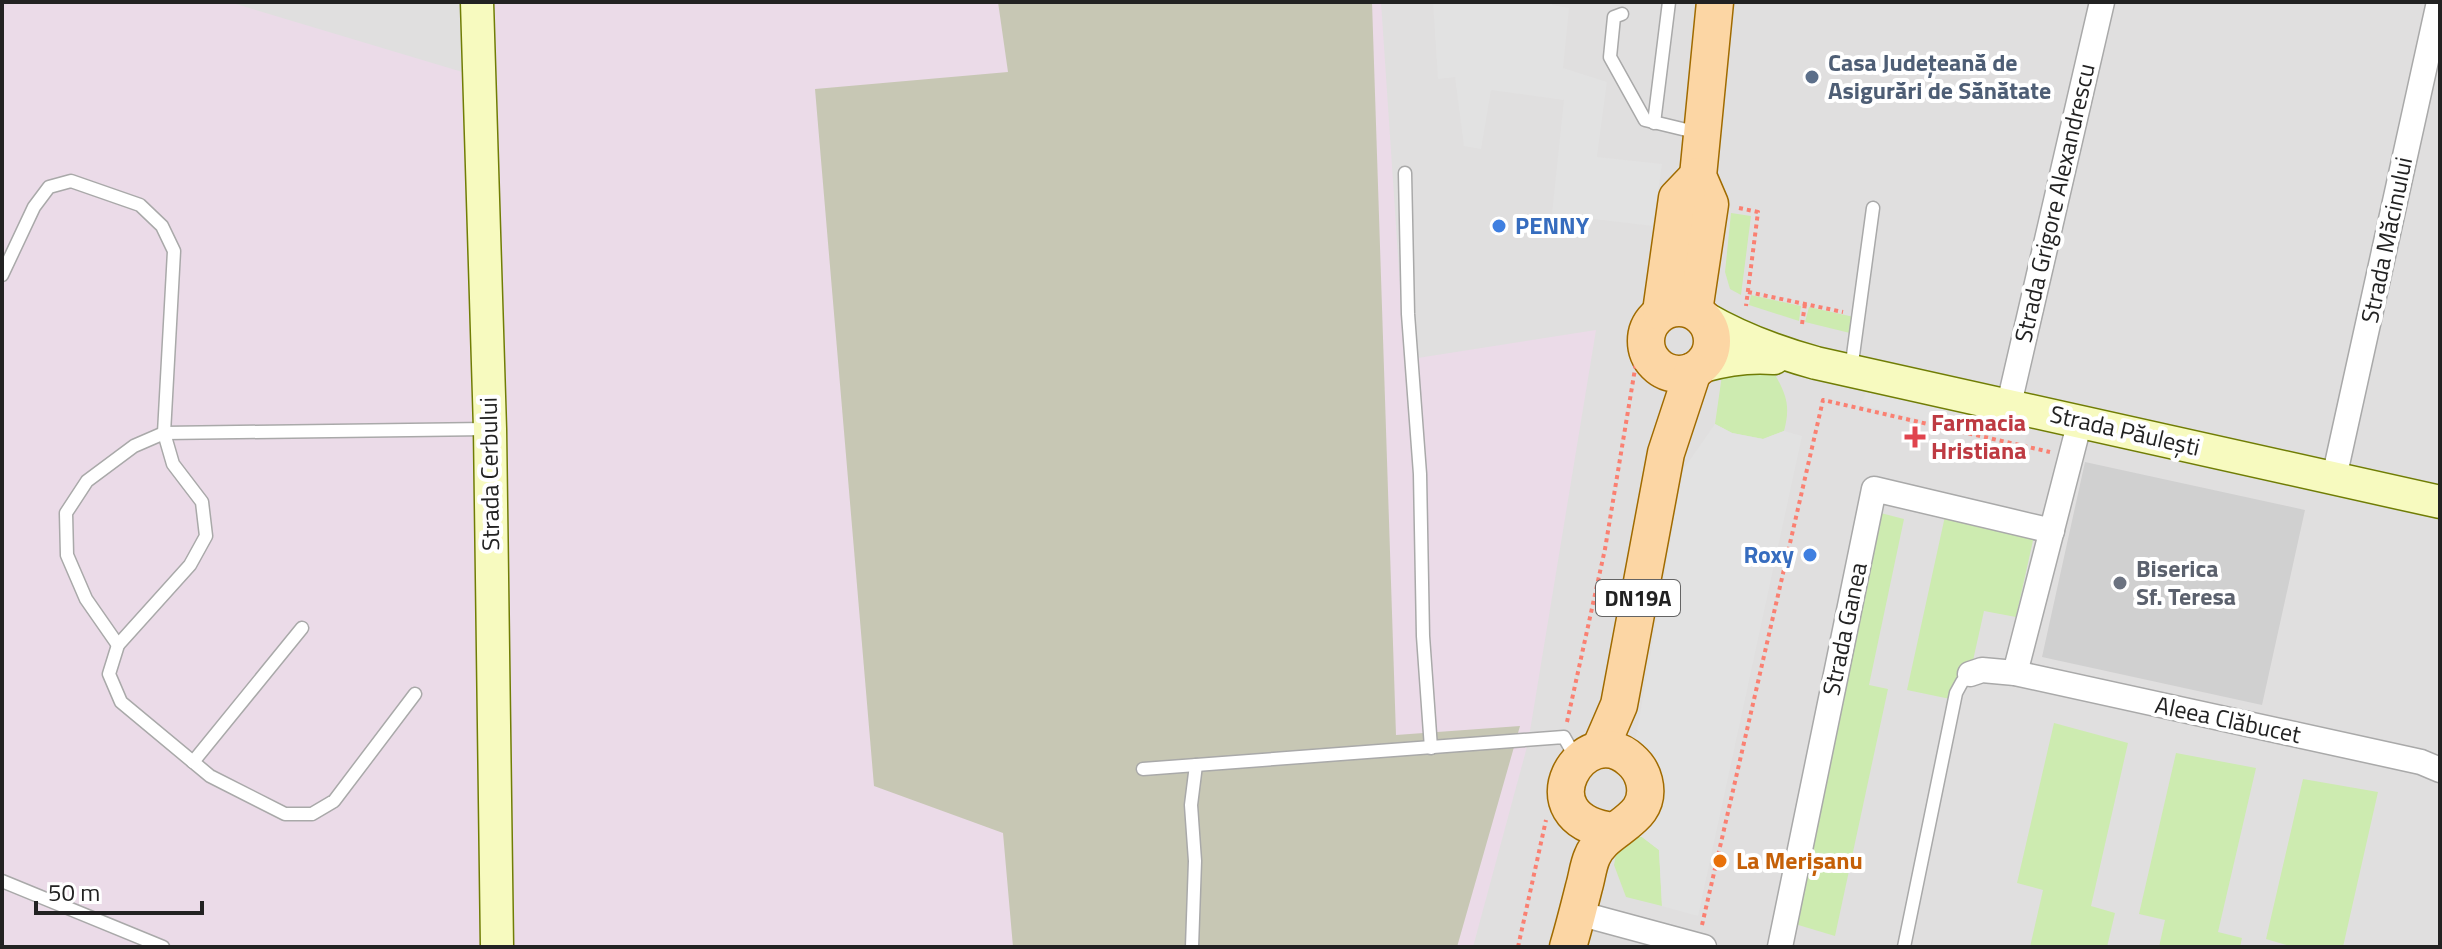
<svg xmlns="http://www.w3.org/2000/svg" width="2442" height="949" font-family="'Titillium Web',sans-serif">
	<rect width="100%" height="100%" fill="#f2efe9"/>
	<rect fill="#e0dfdf" x="2" y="2" width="2438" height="945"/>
	<path fill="#ebdbe8" d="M 2,2 L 229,2 L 489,80 L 492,2 L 1381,2 L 1405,360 L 1596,330 L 1528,743 L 1473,947 L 2,947 Z"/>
	<path fill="#d0d0d0" d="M 2085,462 L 2305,510 L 2262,705 L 2042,657 Z"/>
	<path fill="#c7c7b4" d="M 998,2 L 1372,2 L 1396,735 L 1520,726 L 1457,947 L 1013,947 L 1003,833 L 874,786 L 815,89 L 1008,72 Z"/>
	<g fill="#cdebb0">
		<path d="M 1731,213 L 1751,216 L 1741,295 L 1730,289 L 1725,272 Z"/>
		<path d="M 1751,295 L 1801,306 L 1799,321 L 1749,305 Z"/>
		<path d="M 1809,307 L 1854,317 L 1850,333 L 1805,322 Z"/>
		<path d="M 1773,371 C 1786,394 1791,405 1784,431 L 1763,439 L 1732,433 L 1715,424 L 1722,375 Z"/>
		<path d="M 1947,507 L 2036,527 L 2016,617 L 1984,611 L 1970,674 L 1955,700 L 1907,690 Z"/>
		<path d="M 1869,510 L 1904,519 L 1869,685 L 1888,689 L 1835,936 L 1785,921 Z"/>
		<path d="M 2054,723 L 2128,743 L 2091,906 L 2115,913 L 2107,947 L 2030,947 L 2043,890 L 2017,883 Z"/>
		<path d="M 2176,753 L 2256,768 L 2218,932 L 2242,938 L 2240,947 L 2159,947 L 2165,920 L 2139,914 Z"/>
		<path d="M 2303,779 L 2378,792 L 2343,947 L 2293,947 L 2266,939 Z"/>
		<path d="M 1619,837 L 1642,837 L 1659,850 L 1662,906 L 1626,897 L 1614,865 Z"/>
	</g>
	<g fill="#e2e2e2">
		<path d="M 1433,2 L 1552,2 L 1552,5 L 1569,8 L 1563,68 L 1607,82 L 1597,157 L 1662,164 L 1653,226 L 1552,214 L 1564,100 L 1491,90 L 1481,149 L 1464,146 L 1455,77 L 1438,79 Z"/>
		<path d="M 1869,387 L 2031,420 L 2024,444 L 1860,405 Z"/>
		<path d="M 1715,424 L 1732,433 L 1763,439 L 1784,431 L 1802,436 L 1698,916 L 1662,906 L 1659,850 L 1642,837 L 1619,837 L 1644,828 L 1634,748 L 1683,470 Z"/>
	</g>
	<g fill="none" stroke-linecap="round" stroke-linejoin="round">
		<defs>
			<g id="lane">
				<path d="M 1622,14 L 1614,17 L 1610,57 L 1645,120 L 1699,133"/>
				<path d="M 1654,123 L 1669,2"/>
				<path d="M 1405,173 L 1408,314 L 1420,474 L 1423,636 L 1431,748"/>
				<path d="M 2,275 L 34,207 L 49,187 L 71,181 L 140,205 L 162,226 L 174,251 L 164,433 L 173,464 L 202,502 L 206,536 L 190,565 L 118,645 L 109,674 L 121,702 L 210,776 L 285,814 L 312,814 L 334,801 L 415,694"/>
				<path d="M 1851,370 L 1873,208"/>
				<path d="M 118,645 L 86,599 L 67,555 L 66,513 L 87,481 L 134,446 L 164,433 L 487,429"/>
				<path d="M 193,762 L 302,628"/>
				<path d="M 1143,769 L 1564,737 L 1577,760"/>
				<path d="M 2,881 L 163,947"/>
				<path d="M 1192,947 L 1195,861 L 1191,805 L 1196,765"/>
				<path d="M 1904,947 L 1956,693 L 1962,682 L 1970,674"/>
			</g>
			<g id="street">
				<path d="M 2009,404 L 2102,2"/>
				<path d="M 2334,478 L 2439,2"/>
				<path d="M 2015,673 L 2080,421"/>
				<path d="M 1970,674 L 1982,670 L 2015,673 L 2421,762 L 2440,770"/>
				<path d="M 1578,913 L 1704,947"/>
				<path d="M 1780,947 L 1874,489 L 2052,531"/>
			</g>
			<g id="secondary">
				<path d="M 477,2 L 490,429 L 497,947"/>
				<path d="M 1703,317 C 1739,338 1776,352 1816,363 L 2440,502"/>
				<path d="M 1703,366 C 1727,359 1749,356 1774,358"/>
			</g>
			<g id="primary">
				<circle cx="1679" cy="341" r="33"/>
				<path d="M 1694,311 L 1710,204 L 1698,176 L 1715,2"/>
				<path d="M 1661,312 L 1677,198 L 1698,176"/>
				<path d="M 1600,749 L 1619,705 L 1666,453 L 1693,371"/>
				<path d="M 1568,947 C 1574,927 1579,907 1584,887 C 1587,877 1588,866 1592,857 C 1604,826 1654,822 1644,781 C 1642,773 1638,766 1631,760 C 1584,716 1521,819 1613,831"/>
			</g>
		</defs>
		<use href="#lane" stroke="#a9a9a9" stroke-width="15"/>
		<use href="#street" stroke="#a9a9a9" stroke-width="27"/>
		<use href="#secondary" stroke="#707d05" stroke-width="35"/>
		<use href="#primary" stroke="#a06b00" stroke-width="39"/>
		<g stroke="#fa8072" stroke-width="4" stroke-dasharray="4 4" stroke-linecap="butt">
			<path d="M 1739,208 L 1758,212 L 1746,306"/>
			<path d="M 1748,292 L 1843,312"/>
			<path d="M 1802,324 L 1805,304"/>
			<path d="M 1567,722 L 1605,549 L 1641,333"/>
			<path d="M 1702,925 L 1823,400 L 2050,452"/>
			<path d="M 1518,947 L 1546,820"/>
		</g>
		<use href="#lane" stroke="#fff" stroke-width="12"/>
		<use href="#street" stroke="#fff" stroke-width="24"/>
		<use href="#secondary" stroke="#f7fabf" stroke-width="32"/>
		<use href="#primary" stroke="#fcd6a4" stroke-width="36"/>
	</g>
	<circle fill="#5c6f8a" stroke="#fff" stroke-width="3" cx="1812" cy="77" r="8"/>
	<g fill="#3f7fe0" stroke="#fff" stroke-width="3">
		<circle cx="1499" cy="226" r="8"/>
		<circle cx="1810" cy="555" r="8"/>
	</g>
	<path fill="#e0444e" stroke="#fff" stroke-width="3" d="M1911 425h8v8h8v8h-8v8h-8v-8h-8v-8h8z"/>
	<circle fill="#6b7280" stroke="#fff" stroke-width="3" cx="2120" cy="583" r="8"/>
	<circle fill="#e8710a" stroke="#fff" stroke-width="3" cx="1720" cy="861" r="8"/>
	<g text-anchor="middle" stroke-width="8" stroke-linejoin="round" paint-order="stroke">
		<rect fill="#fff" stroke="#646464" stroke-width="2" x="1596" y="580" width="84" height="36" rx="6"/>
		<g font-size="22" font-weight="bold" fill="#222">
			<text x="1638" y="606">DN19A</text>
		</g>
		<g font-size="24" font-weight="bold" fill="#4e5e75" stroke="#fff" text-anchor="start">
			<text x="1828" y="71">Casa Județeană de<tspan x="1828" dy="28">Asigurări de Sănătate</tspan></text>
		</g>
		<g font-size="24" fill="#222" stroke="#fff">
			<text transform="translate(2055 203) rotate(-77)" y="8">Strada Grigore Alexandrescu</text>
			<text transform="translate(2387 240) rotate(-78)" y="8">Strada Măcinului</text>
			<text transform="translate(2125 431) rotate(13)" y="8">Strada Păulești</text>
			<text transform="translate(490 474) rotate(-91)" y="8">Strada Cerbului</text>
			<text transform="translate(1845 629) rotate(-78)" y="8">Strada Ganea</text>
			<text transform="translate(2228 720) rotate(12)" y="8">Aleea Clăbucet</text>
		</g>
		<g font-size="24" font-weight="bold" fill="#366cbe" stroke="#fff" text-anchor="start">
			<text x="1515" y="234">PENNY</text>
			<text x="1794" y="563" text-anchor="end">Roxy</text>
		</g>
		<g font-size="24" font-weight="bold" fill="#be3a42" stroke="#fff" text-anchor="start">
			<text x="1931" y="431">Farmacia<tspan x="1931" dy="28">Hristiana</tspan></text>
		</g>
		<g font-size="24" font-weight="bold" fill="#5b616d" stroke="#fff" text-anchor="start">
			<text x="2136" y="577">Biserica<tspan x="2136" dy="28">Sf. Teresa</tspan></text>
		</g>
		<g font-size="24" font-weight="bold" fill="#c56008" stroke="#fff" text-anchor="start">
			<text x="1736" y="869">La Merișanu</text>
		</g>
	</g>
	<rect width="2442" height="949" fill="none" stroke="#222222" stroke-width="8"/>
	<path d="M36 901v12h166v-12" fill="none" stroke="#222222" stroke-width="4"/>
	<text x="48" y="901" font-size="24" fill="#222222" stroke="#ffffff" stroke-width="6" paint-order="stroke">50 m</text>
</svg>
